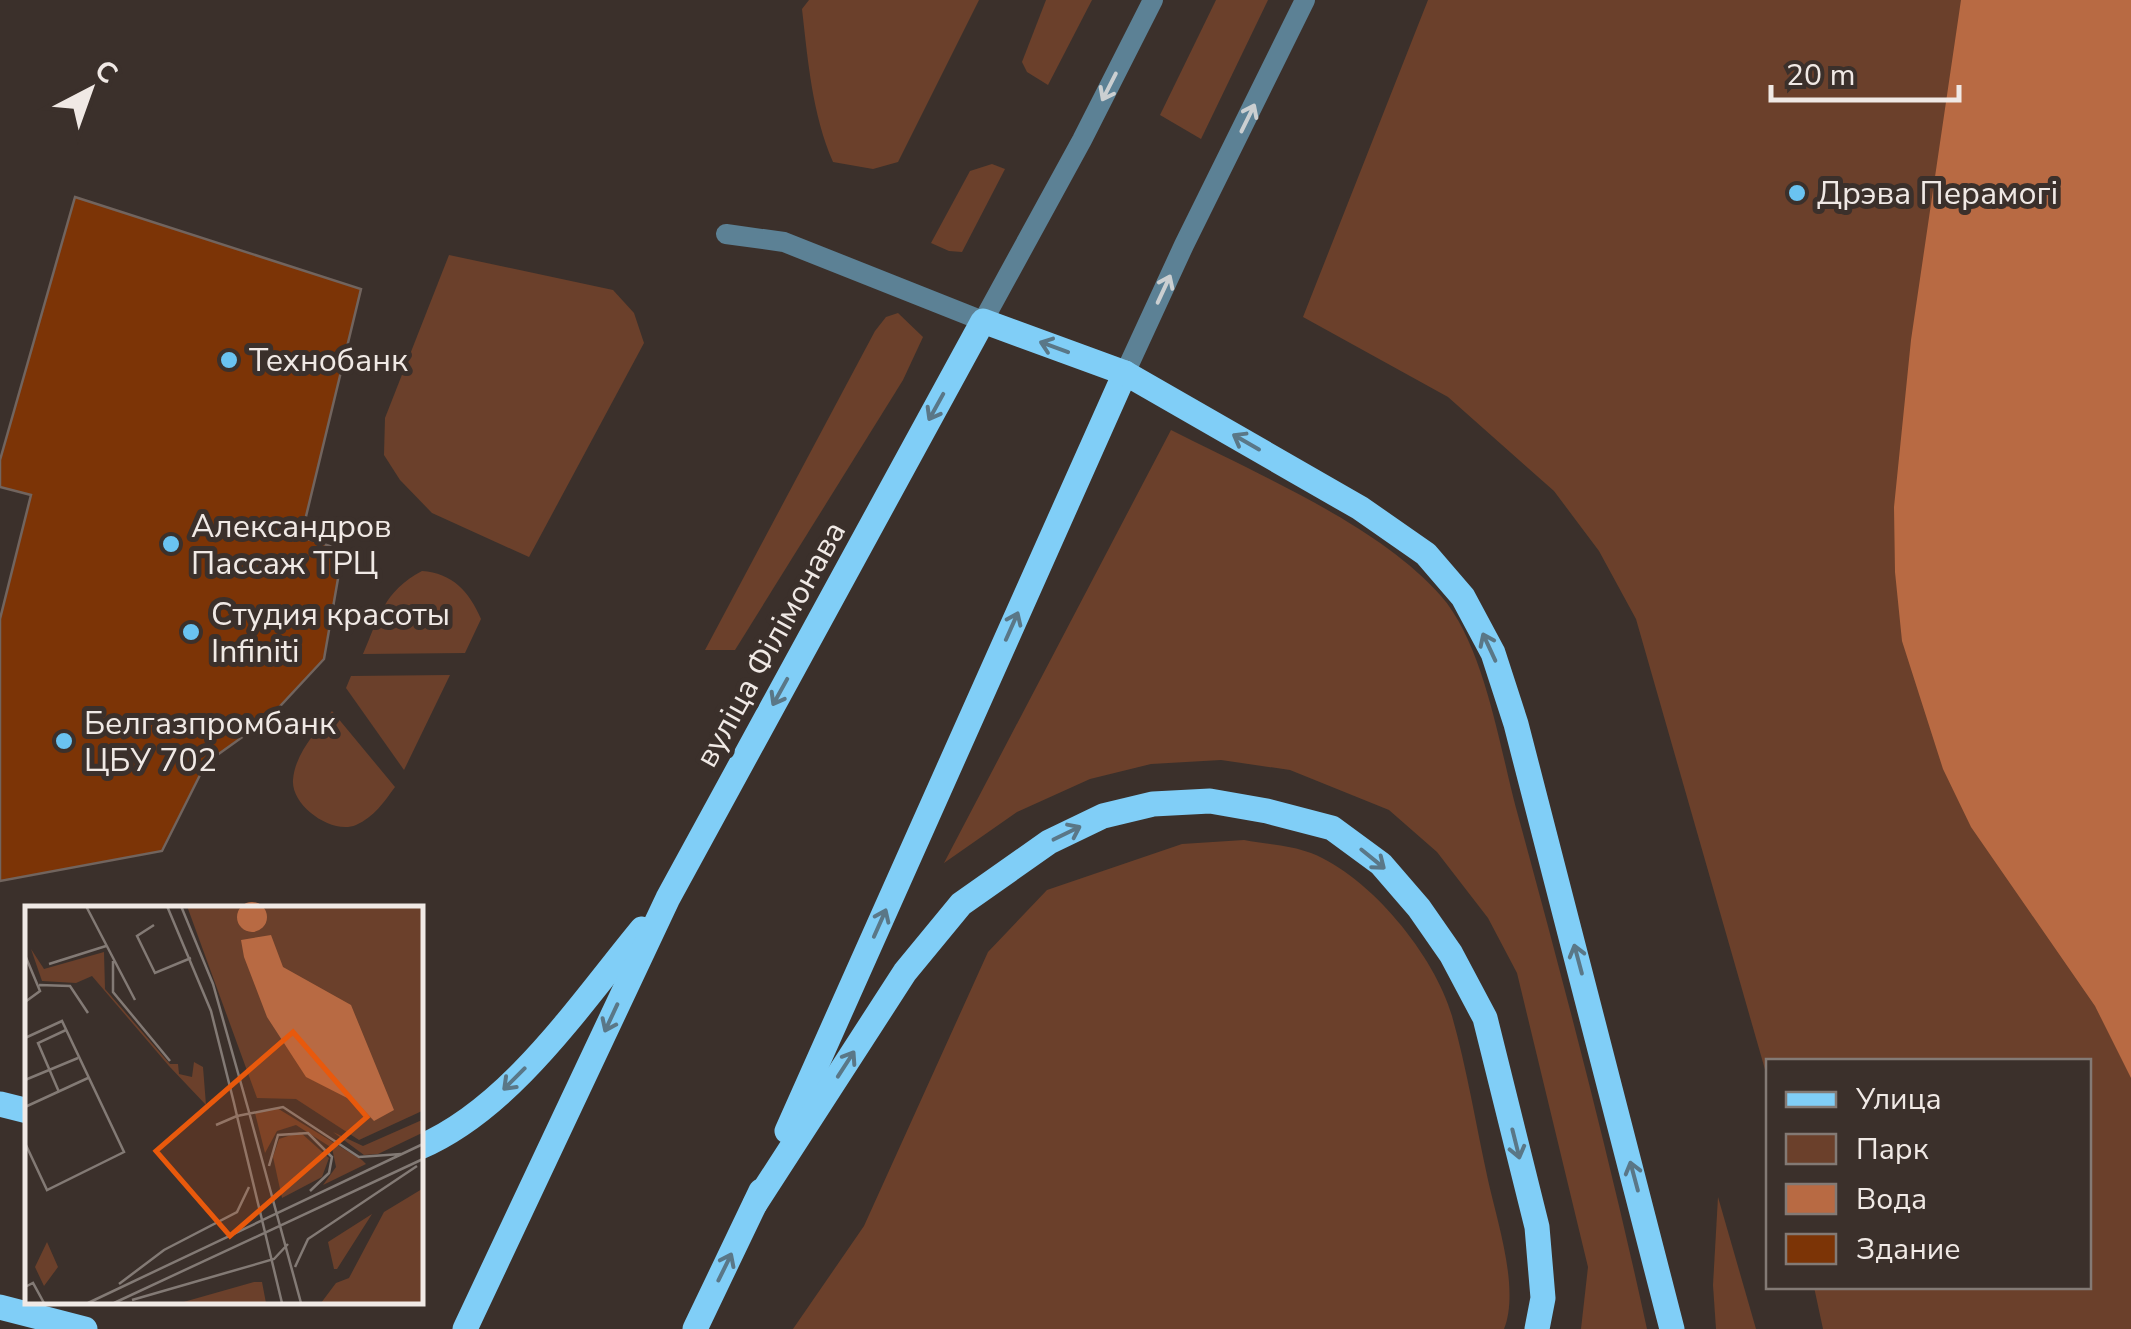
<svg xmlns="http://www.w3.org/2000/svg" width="2131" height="1329" font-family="'Nunito Sans',sans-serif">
	<rect width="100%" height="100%" fill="#3b302b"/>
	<g fill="#6b402b">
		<path d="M 809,0 L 979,0 L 898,162 L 873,169 L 833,162 C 812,113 808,61 802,9 Z"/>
		<path d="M 1046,0 L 1092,0 L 1048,85 L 1027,72 L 1022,62 Z"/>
		<path d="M 1216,0 L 1268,0 L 1201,139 L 1160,115 Z"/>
		<path d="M 1428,0 L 2131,0 L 2131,1329 L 1823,1329 L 1814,1287 L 2088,1286 L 2088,1062 L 1768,1062 L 1768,1080 L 1636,619 L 1599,551 L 1554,491 L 1448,397 L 1303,317 Z"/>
		<path d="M 992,164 L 1005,169 L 962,252 L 949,251 L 931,243 L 970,171 Z"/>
		<path d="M 449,255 L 613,290 L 634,313 L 644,343 L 529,557 L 432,513 L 400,480 L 384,455 L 385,418 Z"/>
		<path d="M 898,313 L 923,337 L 903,380 L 735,650 L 705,650 L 875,331 L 886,317 Z"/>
		<path d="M 1171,430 C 1255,473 1379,525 1441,596 C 1484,645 1499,744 1516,808 C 1563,980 1609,1154 1647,1329 L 1581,1329 L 1588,1267 L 1517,973 L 1488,918 L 1437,852 L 1389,810 L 1290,770 L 1221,760 L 1151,764 L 1090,779 L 1017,812 L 944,863 Z"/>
		<path d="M 422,571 C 452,573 469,591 481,619 L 465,653 L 363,654 C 379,617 384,591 422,571 Z"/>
		<path d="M 450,675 L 404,770 L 346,688 L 351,676 Z"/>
		<path d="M 332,711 L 395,787 C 384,802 374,817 356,825 C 332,835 291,806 293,780 C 295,753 317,731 332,711 Z"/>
		<path d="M 1244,840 C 1265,844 1291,845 1311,853 C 1370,876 1435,956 1452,1016 C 1467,1069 1476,1125 1488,1180 C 1497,1221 1520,1289 1504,1329 L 793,1329 L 864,1226 L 988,952 L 1047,890 L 1182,844 Z"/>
		<path d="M 1718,1197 L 1756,1329 L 1716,1329 L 1713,1285 Z"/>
	</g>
	<path fill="#b86a43" d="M 1961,0 L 2131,0 L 2131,1078 L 2095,1006 L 1971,827 L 1943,769 L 1902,641 L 1895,572 L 1894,507 L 1911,340 Z"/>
	<path fill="#7c3406" stroke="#71645e" stroke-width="2.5" d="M 75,197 L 361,289 L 301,537 L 343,550 L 324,659 L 269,718 L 206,763 L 162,851 L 0,881 L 0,619 L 31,495 L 0,487 L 0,460 Z"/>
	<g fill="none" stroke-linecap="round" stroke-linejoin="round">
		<path stroke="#5c8195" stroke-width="20" d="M 726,234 L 784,242 L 983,321"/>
		<g stroke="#5c8195" stroke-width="20">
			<path d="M 983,321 L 1082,140 L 1153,0"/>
			<path d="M 1125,373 L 1184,245 L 1305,0"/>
		</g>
		<g stroke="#80cef7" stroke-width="25">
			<path d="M 0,1104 L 28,1111"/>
			<path d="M 787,1131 L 1125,373"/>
			<path d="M 420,1147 C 511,1108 580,1004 642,929"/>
			<path d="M 755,1204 L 905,972 L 961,904 L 1049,842 L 1103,816 L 1153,804 L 1210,801 L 1267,811 L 1332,828 L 1381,864 L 1419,908 L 1451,954 L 1485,1018 L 1537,1227 L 1543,1298 L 1537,1329"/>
			<path d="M 0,1307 L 85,1329"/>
			<path d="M 465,1329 L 668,898 L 983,321 L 1125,373 L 1360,508 L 1426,554 L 1463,597 L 1493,653 L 1516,724 L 1672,1329"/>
			<path d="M 695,1329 L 761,1191"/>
		</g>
	</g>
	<defs><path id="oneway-shaft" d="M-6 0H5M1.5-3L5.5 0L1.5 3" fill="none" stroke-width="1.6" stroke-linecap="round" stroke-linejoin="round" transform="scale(2.5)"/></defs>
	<g stroke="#cbcfd1">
		<use href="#oneway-shaft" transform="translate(1109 87) rotate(117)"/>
		<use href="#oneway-shaft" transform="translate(1248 118) rotate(-64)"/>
		<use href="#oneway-shaft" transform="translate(1164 289) rotate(-65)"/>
	</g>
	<g stroke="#5a7787">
		<use href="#oneway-shaft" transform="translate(1054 347) rotate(-160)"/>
		<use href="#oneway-shaft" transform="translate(936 407) rotate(119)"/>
		<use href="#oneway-shaft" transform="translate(1246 442) rotate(-150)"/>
		<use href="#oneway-shaft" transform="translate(1012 626) rotate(-66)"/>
		<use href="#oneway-shaft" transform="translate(1489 647) rotate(-115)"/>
		<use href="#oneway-shaft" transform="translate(780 692) rotate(119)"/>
		<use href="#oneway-shaft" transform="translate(1067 833) rotate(-26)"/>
		<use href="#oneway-shaft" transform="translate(1373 859) rotate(39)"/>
		<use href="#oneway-shaft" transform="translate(880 923) rotate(-66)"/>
		<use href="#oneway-shaft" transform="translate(1578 959) rotate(-105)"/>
		<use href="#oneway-shaft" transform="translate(611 1018) rotate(115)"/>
		<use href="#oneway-shaft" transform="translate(846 1064) rotate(-57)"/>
		<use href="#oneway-shaft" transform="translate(514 1079) rotate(135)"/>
		<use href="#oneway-shaft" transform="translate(1516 1144) rotate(76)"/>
		<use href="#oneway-shaft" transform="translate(1634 1176) rotate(-105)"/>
		<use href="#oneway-shaft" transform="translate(725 1267) rotate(-64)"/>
	</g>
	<g fill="#6ac3f1" stroke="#3b302b" stroke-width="4">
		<circle cx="1797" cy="193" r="10"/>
		<circle cx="229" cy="360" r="10"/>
		<circle cx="171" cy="544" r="10"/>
		<circle cx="191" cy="632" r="10"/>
		<circle cx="64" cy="741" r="10"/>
	</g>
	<g text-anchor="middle" stroke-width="10" stroke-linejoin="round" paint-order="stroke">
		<g font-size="32" fill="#f0e9e5" stroke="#3b302b" text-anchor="start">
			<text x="1817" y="204">Дрэва Перамогі</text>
			<text x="249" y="371">Технобанк</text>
			<text x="191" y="537">Александров<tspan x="191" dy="37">Пассаж ТРЦ</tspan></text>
			<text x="211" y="625">Студия красоты<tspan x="211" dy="37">Infiniti</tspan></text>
			<text x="84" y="734">Белгазпромбанк<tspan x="84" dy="37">ЦБУ 702</tspan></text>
		</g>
		<g font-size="32" fill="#f0e9e5" stroke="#3b302b">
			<text transform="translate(770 644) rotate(-61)" y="11">вуліца Філімонава</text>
		</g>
	</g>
	<g transform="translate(25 906)">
		<rect width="398" height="398" fill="#3b302b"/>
		<path d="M 162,0 L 397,0 L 397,205 L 334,234 L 271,193 L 232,192 ZM 6,43 L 19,63 L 79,46 L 80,83 L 145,158 L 153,158 L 154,168 L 167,171 L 169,156 L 178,161 L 181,199 L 144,160 L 67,70 L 51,77 L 17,75 ZM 252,202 L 337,254 L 341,258 L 298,279 L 311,261 L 307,242 L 271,219 L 252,225 L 240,247 L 230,207 ZM 397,214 L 397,227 L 353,248 L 339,249 L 308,226 L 338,240 ZM 275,226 L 304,252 L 297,271 L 257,292 L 248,251 L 254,233 ZM 397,283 L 397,397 L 296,397 L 311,377 L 324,372 L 359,306 ZM 347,308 L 312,363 L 309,363 L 303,336 ZM 22,336 L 33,361 L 19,380 L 10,361 ZM 229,376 L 237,376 L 241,397 L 155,397 Z" fill="#6b402b"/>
		<path d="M212 11a15 15 0 1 1 30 0a15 15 0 1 1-30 0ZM 246,29 L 258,61 L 326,99 L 369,204 L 349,215 L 332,197 L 281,171 L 242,111 L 219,51 L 216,34 Z" fill="#b86a43"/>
		<path fill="none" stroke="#837a75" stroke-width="2.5" d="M 61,0 L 110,94M 142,0 L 186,105 L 209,197 L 212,210 L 191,219M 156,0 L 188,78 L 224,206M 129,19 L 112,30 L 130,67 L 166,52M 0,49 L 15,85 L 0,96M 88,55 L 88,86 L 145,155M 24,58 L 81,40M 14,79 L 45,80 L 63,107M 0,132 L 37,115 L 99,246 L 22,284 L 0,237M 0,174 L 53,152M 34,186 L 13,137 L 41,124M 0,201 L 63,172M 224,206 L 276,397M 244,260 L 253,229 L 283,227 L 307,251 L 304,267 L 285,285M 270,361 L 283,333 L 392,260M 94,378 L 139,344 L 212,306 L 224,281M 0,381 L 8,377 L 19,397M 107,394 L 249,353 L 263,338M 63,397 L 398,238M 89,397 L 398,253M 257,397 L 212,210 L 258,201 L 334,251 L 376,248"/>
		<path fill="#e8590c" fill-opacity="0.15" stroke="#e8590c" stroke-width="5" d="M 268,126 L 342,211 L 205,330 L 131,245 Z"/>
		<rect width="398" height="398" fill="none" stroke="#f0e9e5" stroke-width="5"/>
	</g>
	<rect x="1766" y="1059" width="325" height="230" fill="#3b302b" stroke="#837a75" stroke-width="2.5"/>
	<rect x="1786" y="1092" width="50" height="15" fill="#80cef7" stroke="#837a75" stroke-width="2.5"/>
	<text x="1856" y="1109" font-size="30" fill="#f0e9e5">Улица</text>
	<rect x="1786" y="1134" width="50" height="30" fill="#6b402b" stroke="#837a75" stroke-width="2.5"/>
	<text x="1856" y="1159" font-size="30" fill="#f0e9e5">Парк</text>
	<rect x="1786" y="1184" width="50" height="30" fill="#b86a43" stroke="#837a75" stroke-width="2.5"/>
	<text x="1856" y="1209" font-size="30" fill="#f0e9e5">Вода</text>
	<rect x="1786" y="1234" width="50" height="30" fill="#7c3406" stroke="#837a75" stroke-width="2.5"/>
	<text x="1856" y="1259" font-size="30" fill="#f0e9e5">Здание</text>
	<g transform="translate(90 90) rotate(41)" stroke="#3b302b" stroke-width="8" paint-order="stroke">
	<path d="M0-8L18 38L0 25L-18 38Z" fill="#f0e9e5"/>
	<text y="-15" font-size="28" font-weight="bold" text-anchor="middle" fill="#f0e9e5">С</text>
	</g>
	<path d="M1771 85v15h188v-15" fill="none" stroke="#f0e9e5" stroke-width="5"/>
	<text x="1786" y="85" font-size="30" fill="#f0e9e5" stroke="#3b302b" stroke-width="8" paint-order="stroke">20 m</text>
</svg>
